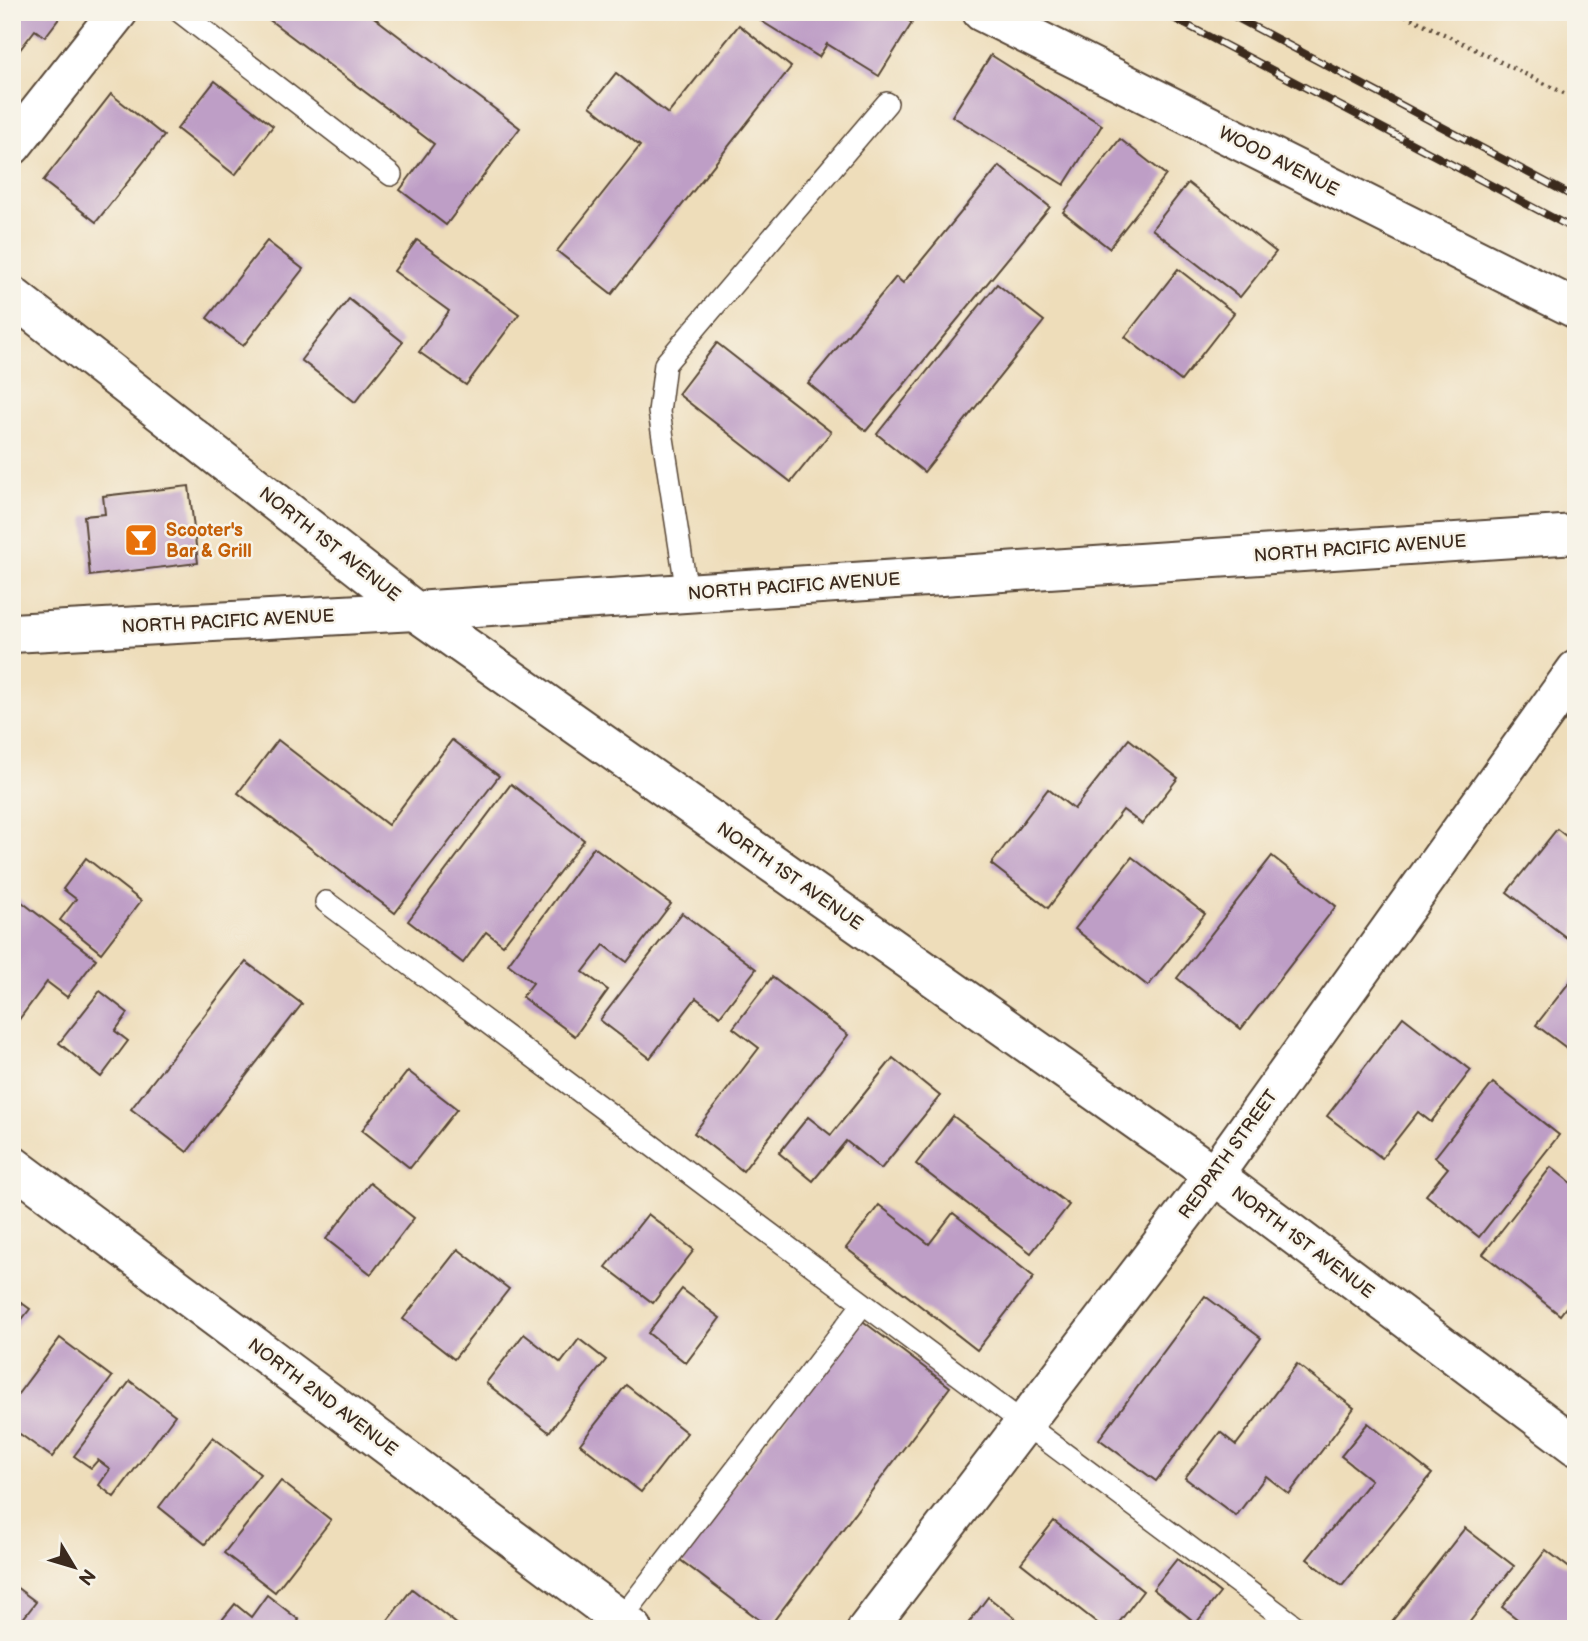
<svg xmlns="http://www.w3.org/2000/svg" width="1588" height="1641" font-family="'Balsamiq Sans',sans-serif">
	<rect width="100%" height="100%" fill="#f7f3e8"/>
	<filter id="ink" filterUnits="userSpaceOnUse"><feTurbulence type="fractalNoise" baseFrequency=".0143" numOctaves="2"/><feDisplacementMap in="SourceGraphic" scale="14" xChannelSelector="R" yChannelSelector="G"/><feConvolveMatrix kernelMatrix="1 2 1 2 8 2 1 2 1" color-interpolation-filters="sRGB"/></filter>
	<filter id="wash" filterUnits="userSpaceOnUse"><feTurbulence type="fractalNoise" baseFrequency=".00686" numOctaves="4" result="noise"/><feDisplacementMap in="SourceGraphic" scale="28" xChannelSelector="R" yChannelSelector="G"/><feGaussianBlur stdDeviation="1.57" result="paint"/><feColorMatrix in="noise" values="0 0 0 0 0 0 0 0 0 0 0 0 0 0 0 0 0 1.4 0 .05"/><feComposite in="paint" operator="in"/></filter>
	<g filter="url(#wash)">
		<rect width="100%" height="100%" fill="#eeddba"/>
		<g id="blocks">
			<g fill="#be9ec6">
				<path d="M 12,12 L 64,12 L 45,37 L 35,30 L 12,60 Z"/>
				<path d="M 259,12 L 367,12 L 520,128 L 446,225 L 400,190 L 434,144 Z"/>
				<path d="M 762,12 L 896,12 L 912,23 L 879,76 L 827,44 L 819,57 L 758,19 Z"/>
				<path d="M 739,25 L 791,67 L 612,294 L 557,251 L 640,146 L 590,106 L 616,73 L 668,114 Z"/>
				<path d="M 991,55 L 1102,125 L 1064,185 L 952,116 Z"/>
				<path d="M 215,81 L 273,126 L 235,175 L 177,129 Z"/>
				<path d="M 111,94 L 164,136 L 96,222 L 43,181 Z"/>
				<path d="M 1120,139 L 1166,175 L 1109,248 L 1063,212 Z"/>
				<path d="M 999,166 L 1050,207 L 866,431 L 808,383 L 896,277 L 903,283 Z"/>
				<path d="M 1188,183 L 1276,252 L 1240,297 L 1152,229 Z"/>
				<path d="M 417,240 L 519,314 L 466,385 L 419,352 L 449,311 L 394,271 Z"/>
				<path d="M 267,241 L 303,269 L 243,346 L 207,318 Z"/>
				<path d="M 1178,269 L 1234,313 L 1181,381 L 1125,337 Z"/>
				<path d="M 997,284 L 1044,321 L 924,472 L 877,434 Z"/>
				<path d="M 349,299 L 403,342 L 355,402 L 301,360 Z"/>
				<path d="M 717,343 L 831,432 L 791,482 L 678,394 Z"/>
				<path d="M 189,486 L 198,563 L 90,576 L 84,516 L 105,514 L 103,496 Z"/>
				<path d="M 1129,739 L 1178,778 L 1142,824 L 1123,810 L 1048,908 L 991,864 L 1048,789 L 1074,809 Z"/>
				<path d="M 278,740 L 388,825 L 452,740 L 499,776 L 395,913 L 238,793 Z"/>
				<path d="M 511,784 L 584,840 L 503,945 L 486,932 L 463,963 L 408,921 Z"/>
				<path d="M 1557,829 L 1576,844 L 1576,945 L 1507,892 Z"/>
				<path d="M 594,847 L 671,904 L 627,962 L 604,945 L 583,972 L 608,990 L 575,1036 L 522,997 L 533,983 L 508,964 Z"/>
				<path d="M 1272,856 L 1336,906 L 1241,1029 L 1177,978 Z"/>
				<path d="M 1132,857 L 1205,914 L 1148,986 L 1075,929 Z"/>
				<path d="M 86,858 L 141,901 L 101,953 L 60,920 L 76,899 L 63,889 Z"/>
				<path d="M 18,899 L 96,959 L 67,997 L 47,982 L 15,1025 L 12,1023 L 12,907 Z"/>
				<path d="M 682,913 L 756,969 L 720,1016 L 696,998 L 650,1058 L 600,1020 Z"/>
				<path d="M 246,962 L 302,1004 L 187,1152 L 131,1109 Z"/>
				<path d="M 1576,974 L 1576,1055 L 1536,1025 Z"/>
				<path d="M 772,977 L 848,1035 L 743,1171 L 694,1133 L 759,1048 L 733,1028 Z"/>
				<path d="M 100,991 L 128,1013 L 115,1031 L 128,1041 L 101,1077 L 59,1043 Z"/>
				<path d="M 1403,1017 L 1471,1070 L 1431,1122 L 1418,1112 L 1382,1158 L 1327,1116 Z"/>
				<path d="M 893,1058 L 940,1096 L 881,1169 L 846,1141 L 813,1181 L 779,1153 L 808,1117 L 831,1135 Z"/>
				<path d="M 408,1071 L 457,1109 L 410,1168 L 362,1130 Z"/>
				<path d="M 1493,1083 L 1559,1135 L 1479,1237 L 1426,1195 L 1448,1168 L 1435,1157 Z"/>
				<path d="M 953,1116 L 1069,1205 L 1031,1253 L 916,1164 Z"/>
				<path d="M 1551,1167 L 1576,1187 L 1576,1294 L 1560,1315 L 1483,1254 Z"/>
				<path d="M 370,1183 L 414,1218 L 371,1274 L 326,1239 Z"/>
				<path d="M 879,1205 L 929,1244 L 953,1213 L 1034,1277 L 977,1350 L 846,1248 Z"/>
				<path d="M 648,1214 L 694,1250 L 653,1303 L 606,1267 Z"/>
				<path d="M 458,1249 L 509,1289 L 454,1359 L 403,1319 Z"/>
				<path d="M 682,1289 L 720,1318 L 686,1363 L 648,1333 Z"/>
				<path d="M 12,1296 L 30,1309 L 12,1332 Z"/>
				<path d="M 1205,1296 L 1261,1338 L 1156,1481 L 1099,1439 Z"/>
				<path d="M 860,1319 L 950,1387 L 769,1627 L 679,1559 Z"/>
				<path d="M 524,1334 L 561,1363 L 579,1339 L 606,1360 L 549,1432 L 486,1383 Z"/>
				<path d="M 60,1338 L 112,1377 L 52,1457 L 20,1434 L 12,1444 L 12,1402 Z"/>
				<path d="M 1297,1364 L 1354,1408 L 1289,1494 L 1266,1476 L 1236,1516 L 1185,1478 L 1220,1432 L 1236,1445 Z"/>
				<path d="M 130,1381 L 175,1415 L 114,1497 L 99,1485 L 110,1469 L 98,1460 L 91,1468 L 74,1456 Z"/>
				<path d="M 626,1385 L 687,1433 L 641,1492 L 580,1444 Z"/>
				<path d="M 1368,1423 L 1432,1474 L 1342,1586 L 1307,1559 L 1371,1480 L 1341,1456 Z"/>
				<path d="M 213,1437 L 260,1474 L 205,1544 L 159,1507 Z"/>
				<path d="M 281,1481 L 331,1520 L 275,1592 L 224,1553 Z"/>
				<path d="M 1054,1521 L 1143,1591 L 1114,1629 L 1105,1629 L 1021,1563 Z"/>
				<path d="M 1465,1528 L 1514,1566 L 1464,1629 L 1386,1629 Z"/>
				<path d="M 1546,1550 L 1576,1573 L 1576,1629 L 1530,1629 L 1502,1607 Z"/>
				<path d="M 1177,1559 L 1220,1593 L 1196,1623 L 1153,1589 Z"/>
				<path d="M 12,1584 L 36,1602 L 15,1629 L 12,1629 Z"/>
				<path d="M 412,1589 L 463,1629 L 381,1629 Z"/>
				<path d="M 267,1595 L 299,1620 L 292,1629 L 221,1629 L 217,1626 L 235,1604 L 251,1617 Z"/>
				<path d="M 988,1597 L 1029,1629 L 964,1629 Z"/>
			</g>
		</g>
	</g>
	<g filter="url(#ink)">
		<use href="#blocks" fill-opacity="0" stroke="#564535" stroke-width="2"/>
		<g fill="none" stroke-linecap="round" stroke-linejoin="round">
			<defs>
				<g id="lane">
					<path d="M 180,12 L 391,175"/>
					<path d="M 687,593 L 659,412 L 665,364 L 887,103"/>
					<path d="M 326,902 L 1299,1629"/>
					<path d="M 621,1619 L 863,1304"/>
				</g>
				<g id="street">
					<path d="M 982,12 L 1576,309"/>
					<path d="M 12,146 L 118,12"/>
					<path d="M 12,296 L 415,611 L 1214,1175 L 1576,1446"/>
					<path d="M 12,1165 L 633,1629"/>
				</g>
				<g id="secondary">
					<path d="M 12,633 L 415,611 L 1576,534"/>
					<path d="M 867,1629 L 1214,1175 L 1576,670"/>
				</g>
			</defs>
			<use href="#lane" stroke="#564535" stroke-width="24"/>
			<use href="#street" stroke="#564535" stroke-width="42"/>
			<use href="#secondary" stroke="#564535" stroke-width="42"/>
			<path stroke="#564535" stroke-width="4.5" stroke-dasharray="2 5" stroke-linecap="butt" d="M 1399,12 L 1576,99"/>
			<use href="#lane" stroke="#fff" stroke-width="21"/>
			<use href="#street" stroke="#fff" stroke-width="38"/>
			<use href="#secondary" stroke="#fff" stroke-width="38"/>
			<defs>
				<g id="rail">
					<path d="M 1162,12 L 1576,230"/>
					<path d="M 1226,12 L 1576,198"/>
				</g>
			</defs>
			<use href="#rail" stroke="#3b2a1e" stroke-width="8"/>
			<use href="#rail" stroke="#f7f3e8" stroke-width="5" stroke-dasharray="16" stroke-linecap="butt"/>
		</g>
	</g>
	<defs>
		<symbol id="bar-square" viewBox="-11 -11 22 22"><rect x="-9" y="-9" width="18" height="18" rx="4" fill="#e8710a" stroke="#f7f3e8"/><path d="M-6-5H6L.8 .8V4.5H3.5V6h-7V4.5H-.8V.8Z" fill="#fff"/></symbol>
	</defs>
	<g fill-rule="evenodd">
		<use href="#bar-square" x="122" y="521" width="38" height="38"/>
	</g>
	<g text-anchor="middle" stroke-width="5" stroke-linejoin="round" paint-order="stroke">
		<g font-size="18" fill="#3b2a1e" stroke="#f7f3e8">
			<text transform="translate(1279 161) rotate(27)" y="6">WOOD AVENUE</text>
			<text transform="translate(330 544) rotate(38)" y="6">NORTH 1ST AVENUE</text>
			<text transform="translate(1360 548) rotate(-4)" y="6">NORTH PACIFIC AVENUE</text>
			<text transform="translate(794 586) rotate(-4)" y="6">NORTH PACIFIC AVENUE</text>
			<text transform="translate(228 621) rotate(-3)" y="6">NORTH PACIFIC AVENUE</text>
			<text transform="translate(790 876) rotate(35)" y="6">NORTH 1ST AVENUE</text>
			<text transform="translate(1228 1154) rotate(-54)" y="6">REDPATH STREET</text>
			<text transform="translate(1303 1242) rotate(37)" y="6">NORTH 1ST AVENUE</text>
			<text transform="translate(323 1397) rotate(37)" y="6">NORTH 2ND AVENUE</text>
		</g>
		<g font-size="18" font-weight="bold" fill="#c56008" stroke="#f7f3e8" text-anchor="start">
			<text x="166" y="536">Scooter's<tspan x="166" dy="21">Bar &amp; Grill</tspan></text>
		</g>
	</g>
	<rect width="1588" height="1641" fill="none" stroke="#f7f3e8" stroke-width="42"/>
	<g transform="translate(74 1567) rotate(128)" stroke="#f7f3e8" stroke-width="5" paint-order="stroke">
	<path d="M0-5L12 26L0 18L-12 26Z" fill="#3b2a1e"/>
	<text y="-10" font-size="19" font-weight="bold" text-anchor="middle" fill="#3b2a1e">N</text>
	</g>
</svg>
